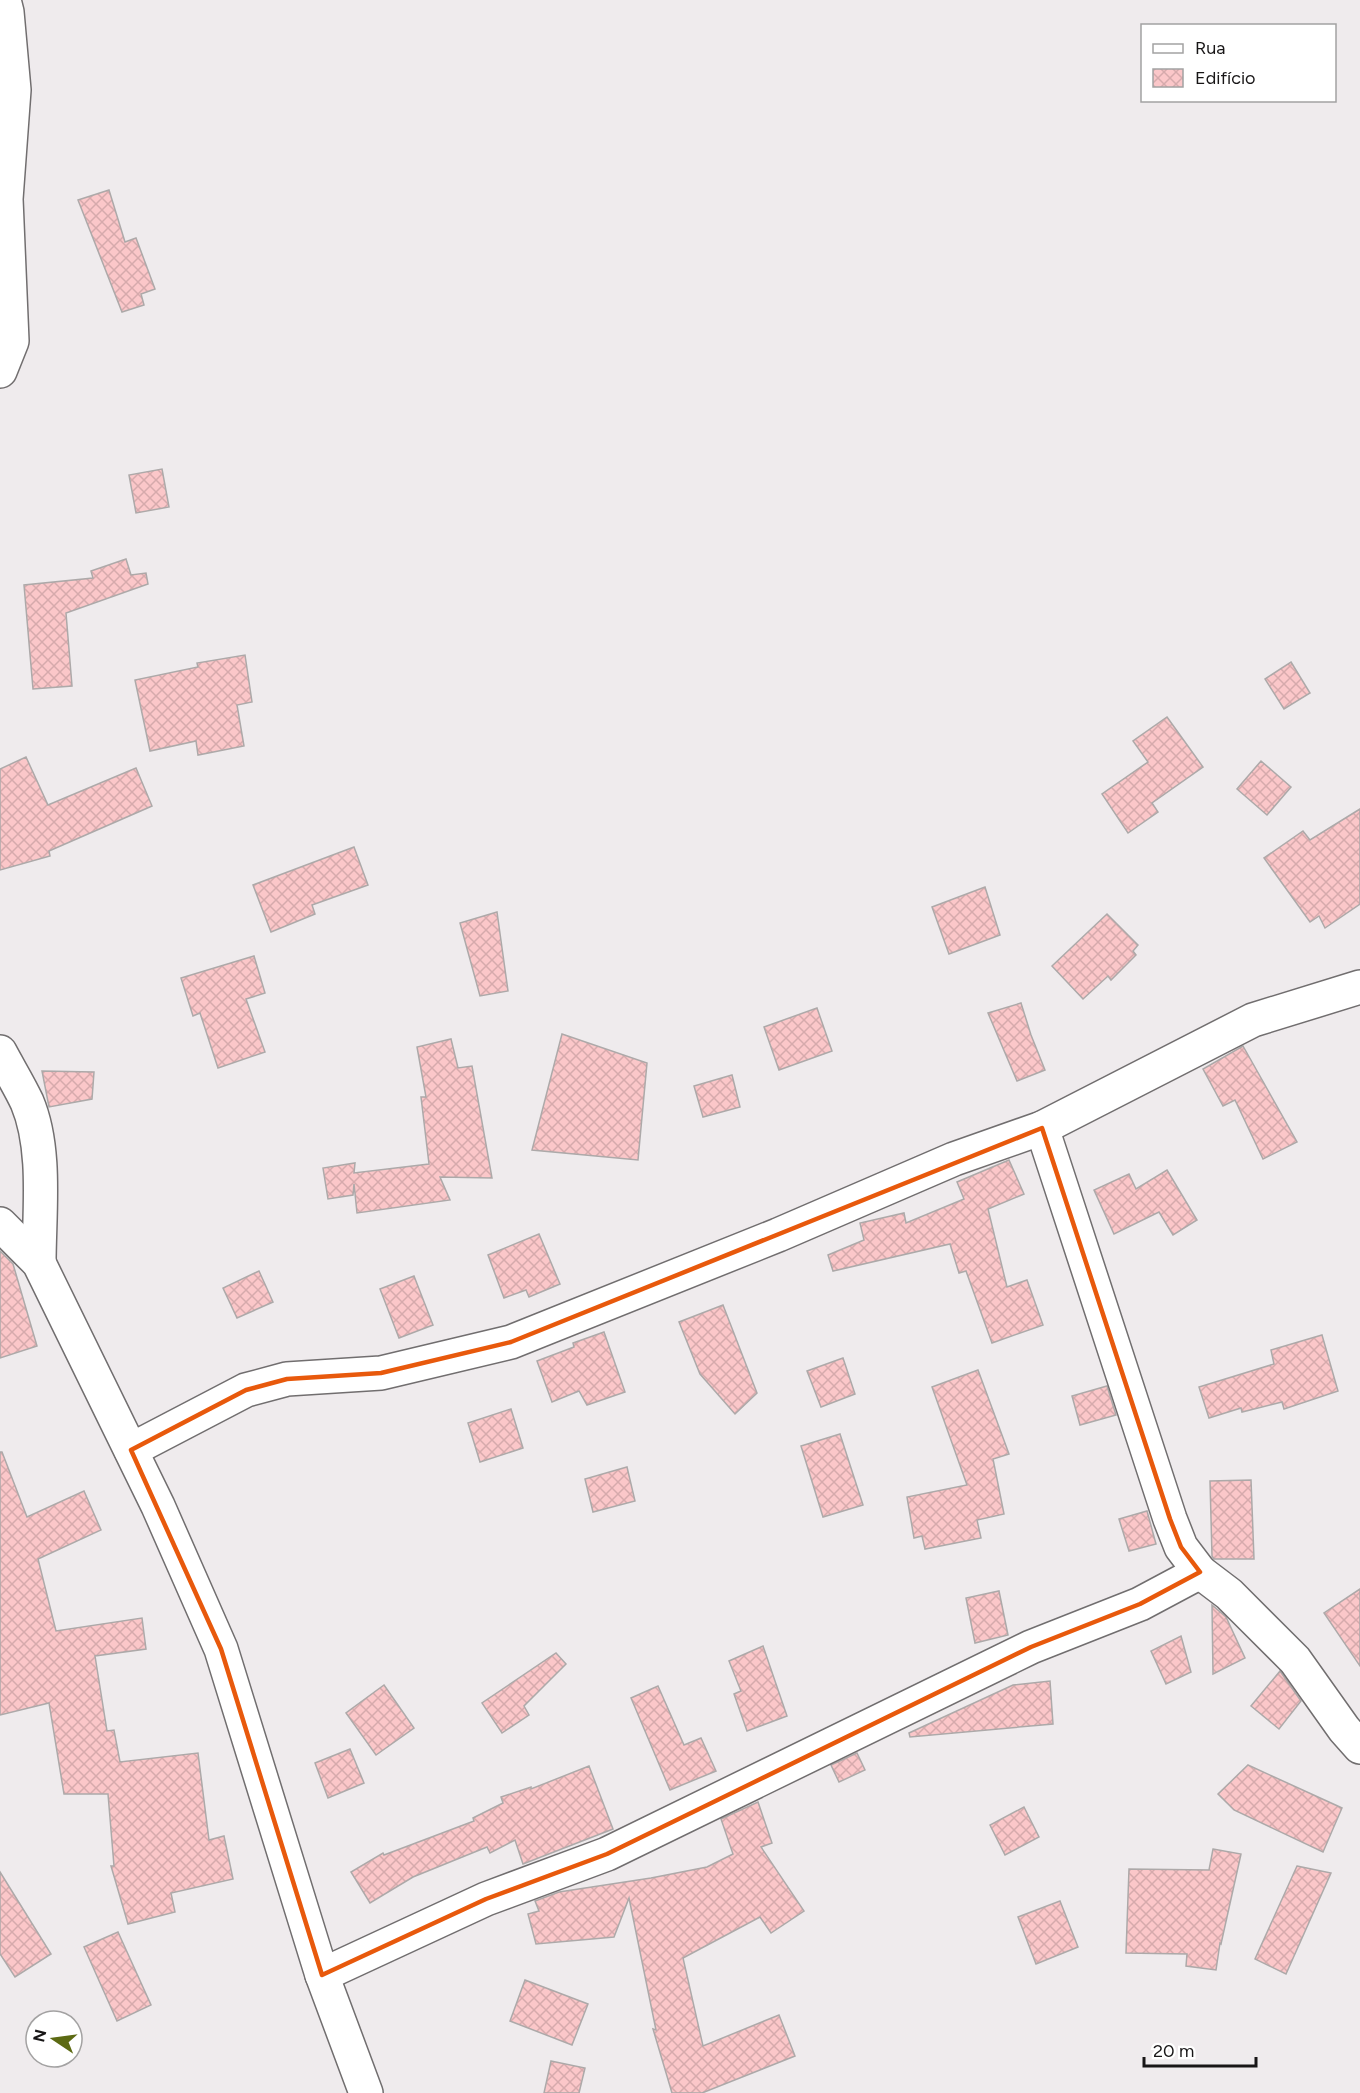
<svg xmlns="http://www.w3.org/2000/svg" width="1360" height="2093" font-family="Figtree,sans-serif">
	<defs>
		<pattern id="building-cross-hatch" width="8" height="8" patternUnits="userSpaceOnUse" patternTransform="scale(1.5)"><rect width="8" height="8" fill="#fbc7c9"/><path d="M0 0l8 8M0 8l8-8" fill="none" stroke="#d6aaac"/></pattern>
	</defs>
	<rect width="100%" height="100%" fill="#efebed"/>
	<g fill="url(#building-cross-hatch)" stroke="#ada9a9" stroke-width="1.5">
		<path d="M 109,190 L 125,242 L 136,238 L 155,289 L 141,294 L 144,305 L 122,312 L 78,200 Z"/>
		<path d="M 162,469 L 169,507 L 136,513 L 129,475 Z"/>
		<path d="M 126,559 L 131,575 L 146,573 L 148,584 L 66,613 L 72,686 L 33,689 L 24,585 L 93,578 L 91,571 Z"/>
		<path d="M 245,655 L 252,702 L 237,705 L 244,746 L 198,755 L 196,741 L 150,751 L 135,680 L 198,667 L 197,663 Z"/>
		<path d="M 1291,662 L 1310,693 L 1284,709 L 1265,679 Z"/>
		<path d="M 1167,717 L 1203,767 L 1152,803 L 1158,812 L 1128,833 L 1102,794 L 1148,762 L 1133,741 Z"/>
		<path d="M 26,757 L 48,805 L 136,768 L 152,806 L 49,851 L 50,856 L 0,870 L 0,769 Z"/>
		<path d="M 1261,761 L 1291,787 L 1267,815 L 1237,789 Z"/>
		<path d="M 1360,809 L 1360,904 L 1325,928 L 1319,916 L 1310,922 L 1264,858 L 1303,831 L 1310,840 Z"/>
		<path d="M 354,847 L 368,885 L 312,905 L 315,914 L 271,932 L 253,885 Z"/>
		<path d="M 985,887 L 1000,935 L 949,954 L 932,907 Z"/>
		<path d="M 497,912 L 508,991 L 480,996 L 460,923 Z"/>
		<path d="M 1107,914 L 1138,945 L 1133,951 L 1136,955 L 1111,980 L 1108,976 L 1083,999 L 1052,966 Z"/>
		<path d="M 254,956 L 265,993 L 246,999 L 265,1052 L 218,1068 L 200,1013 L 193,1016 L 181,978 Z"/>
		<path d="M 1021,1003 L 1031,1035 L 1045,1070 L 1017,1081 L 988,1013 Z"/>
		<path d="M 817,1008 L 832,1051 L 779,1070 L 764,1027 Z"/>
		<path d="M 562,1034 L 647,1063 L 638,1160 L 532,1150 Z"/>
		<path d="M 451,1039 L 458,1068 L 472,1066 L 492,1178 L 440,1177 L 450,1200 L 357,1213 L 354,1184 L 353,1195 L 328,1199 L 323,1168 L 355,1163 L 354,1173 L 429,1164 L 421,1097 L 426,1097 L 417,1047 Z"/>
		<path d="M 1243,1046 L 1297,1142 L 1263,1159 L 1235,1100 L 1223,1106 L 1203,1069 Z"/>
		<path d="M 42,1071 L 94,1072 L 92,1099 L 49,1107 Z"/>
		<path d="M 732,1075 L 740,1107 L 703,1117 L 694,1086 Z"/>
		<path d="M 1009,1160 L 1024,1194 L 988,1209 L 1007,1287 L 1027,1280 L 1043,1325 L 992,1343 L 966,1271 L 959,1273 L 950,1244 L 833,1271 L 828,1255 L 864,1240 L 860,1223 L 904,1213 L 906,1223 L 964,1199 L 957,1182 Z"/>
		<path d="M 1167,1170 L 1197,1220 L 1173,1235 L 1159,1212 L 1114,1234 L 1094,1190 L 1129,1174 L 1136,1189 Z"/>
		<path d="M 539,1234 L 560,1284 L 529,1297 L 526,1290 L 504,1298 L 488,1255 Z"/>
		<path d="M 0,1251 L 13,1264 L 37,1346 L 0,1358 Z"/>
		<path d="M 259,1271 L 273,1302 L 237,1318 L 223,1288 Z"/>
		<path d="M 414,1276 L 433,1325 L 399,1338 L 380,1289 Z"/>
		<path d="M 723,1305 L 757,1393 L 735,1414 L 700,1374 L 679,1322 Z"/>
		<path d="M 604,1332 L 625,1392 L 587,1405 L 579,1391 L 552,1402 L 537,1361 L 574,1347 L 573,1343 Z"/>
		<path d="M 1322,1335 L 1338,1391 L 1284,1409 L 1282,1402 L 1242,1412 L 1241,1408 L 1209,1418 L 1199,1387 L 1274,1364 L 1271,1350 Z"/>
		<path d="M 843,1358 L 855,1394 L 821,1407 L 807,1371 Z"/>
		<path d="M 978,1370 L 1009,1454 L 993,1459 L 1004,1514 L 977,1520 L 981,1538 L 925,1549 L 922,1536 L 914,1538 L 907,1497 L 967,1485 L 932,1387 Z"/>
		<path d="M 1107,1386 L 1116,1415 L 1080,1425 L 1072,1396 Z"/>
		<path d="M 511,1409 L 523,1448 L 480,1462 L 468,1423 Z"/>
		<path d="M 840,1434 L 863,1505 L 823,1517 L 801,1446 Z"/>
		<path d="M 0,1452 L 2,1452 L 27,1517 L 84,1491 L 101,1530 L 38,1559 L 56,1631 L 142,1618 L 146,1649 L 95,1656 L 107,1731 L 114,1730 L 120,1762 L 198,1753 L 209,1840 L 224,1836 L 233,1879 L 171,1893 L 175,1912 L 128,1924 L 111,1866 L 114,1866 L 108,1794 L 64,1794 L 49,1703 L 0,1715 Z"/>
		<path d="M 627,1467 L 635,1501 L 593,1512 L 585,1479 Z"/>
		<path d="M 1251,1480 L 1254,1559 L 1214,1559 L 1212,1556 L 1210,1481 Z"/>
		<path d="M 1147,1511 L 1156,1544 L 1129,1551 L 1119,1519 Z"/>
		<path d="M 1360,1589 L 1360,1666 L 1324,1613 Z"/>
		<path d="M 999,1591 L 1008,1635 L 975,1643 L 966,1598 Z"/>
		<path d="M 1212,1605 L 1226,1617 L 1245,1658 L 1213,1674 Z"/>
		<path d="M 1181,1636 L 1191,1672 L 1166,1684 L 1151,1651 Z"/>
		<path d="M 763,1646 L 787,1716 L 747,1731 L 734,1694 L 741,1691 L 729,1661 Z"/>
		<path d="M 556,1653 L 566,1664 L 524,1706 L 529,1715 L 502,1733 L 482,1703 Z"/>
		<path d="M 1280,1671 L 1301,1701 L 1279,1729 L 1251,1706 Z"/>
		<path d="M 1050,1681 L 1053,1724 L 910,1737 L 909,1733 L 1013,1685 Z"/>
		<path d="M 384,1685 L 414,1728 L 376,1755 L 346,1713 Z"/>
		<path d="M 658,1686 L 684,1745 L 701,1738 L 716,1771 L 670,1790 L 631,1698 Z"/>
		<path d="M 350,1749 L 364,1783 L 328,1798 L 315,1763 Z"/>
		<path d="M 857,1753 L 865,1770 L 839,1782 L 831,1765 Z"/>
		<path d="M 1248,1765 L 1342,1808 L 1323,1852 L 1234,1810 L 1218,1794 Z"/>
		<path d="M 589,1766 L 613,1829 L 523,1864 L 515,1840 L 490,1853 L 487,1847 L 413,1877 L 370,1903 L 351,1872 L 383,1853 L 384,1855 L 474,1821 L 473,1818 L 503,1803 L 501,1797 L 531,1787 L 531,1789 Z"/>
		<path d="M 758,1802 L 772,1843 L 761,1847 L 804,1911 L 771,1933 L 760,1917 L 683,1958 L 703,2046 L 779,2015 L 795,2056 L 702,2093 L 672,2093 L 653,2029 L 656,2030 L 629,1898 L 614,1937 L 536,1944 L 528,1914 L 539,1911 L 535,1901 L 559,1892 L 651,1878 L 707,1867 L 733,1854 L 721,1819 Z"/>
		<path d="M 1024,1807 L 1039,1837 L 1005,1855 L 990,1825 Z"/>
		<path d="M 1213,1849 L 1241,1854 L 1221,1944 L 1220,1943 L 1216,1970 L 1186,1966 L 1187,1954 L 1126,1953 L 1129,1869 L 1209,1870 Z"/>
		<path d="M 1297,1866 L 1331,1873 L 1286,1974 L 1255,1959 Z"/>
		<path d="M 0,1872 L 51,1954 L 15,1977 L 0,1954 Z"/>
		<path d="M 1060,1901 L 1078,1947 L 1036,1964 L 1018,1917 Z"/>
		<path d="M 118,1932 L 151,2005 L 117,2021 L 84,1947 Z"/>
		<path d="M 525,1980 L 588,2004 L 572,2045 L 510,2021 Z"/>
		<path d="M 551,2061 L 585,2068 L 579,2093 L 544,2093 Z"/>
	</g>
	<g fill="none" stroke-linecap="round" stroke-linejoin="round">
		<defs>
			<g id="minor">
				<path d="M 0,371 L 12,341 L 6,199 L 14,90 L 7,12 L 4,0"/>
				<path d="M 0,1052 C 9,1069 19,1085 27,1102 C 47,1149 39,1213 39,1263"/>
				<path d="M 0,1224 L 39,1263 L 158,1506 L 221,1649 L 322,1975 L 366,2093"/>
				<path d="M 131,1450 L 246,1390 L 287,1379 L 381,1373 L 511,1342 L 778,1235 L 954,1159 L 1042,1128 L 1253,1020 L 1360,987"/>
				<path d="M 1200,1572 L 1229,1594 L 1295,1660 L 1344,1729 L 1360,1747"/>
				<path d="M 322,1975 L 486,1899 L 607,1854 L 1031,1647 L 1140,1604 L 1200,1572 L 1181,1547 L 1170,1519 L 1042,1128"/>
			</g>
		</defs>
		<use href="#minor" stroke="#716e6f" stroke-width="36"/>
		<use href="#minor" stroke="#fff" stroke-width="33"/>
	</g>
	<path fill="none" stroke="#e8590c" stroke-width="4.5" stroke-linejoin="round" d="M 1042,1128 L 1170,1519 L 1181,1547 L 1200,1572 L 1140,1604 L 1031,1647 L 607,1854 L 486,1899 L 322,1975 L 221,1649 L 131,1450 L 246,1390 L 287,1379 L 381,1373 L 511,1342 Z"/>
	<rect x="1141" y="24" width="195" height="78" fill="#ffffff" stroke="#a3a2a2" stroke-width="1.5"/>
	<rect x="1153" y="44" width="30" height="9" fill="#ffffff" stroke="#a3a2a2" stroke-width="1.5"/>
	<text x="1195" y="54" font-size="18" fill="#181617">Rua</text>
	<rect x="1153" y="69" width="30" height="18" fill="url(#building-cross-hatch)" stroke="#a3a2a2" stroke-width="1.5"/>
	<text x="1195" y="84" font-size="18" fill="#181617">Edifício</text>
	<g transform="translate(54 2039) rotate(283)"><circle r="28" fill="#ffffff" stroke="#a3a2a2" stroke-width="1.5"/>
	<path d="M0-4.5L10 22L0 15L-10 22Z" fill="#5c6a13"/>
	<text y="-9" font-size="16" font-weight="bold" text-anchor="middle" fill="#181617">N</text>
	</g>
	<path d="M1144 2057v9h112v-9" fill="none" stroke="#181617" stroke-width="3"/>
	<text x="1153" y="2057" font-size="18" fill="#181617" stroke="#ffffff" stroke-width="4.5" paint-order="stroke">20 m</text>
</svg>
